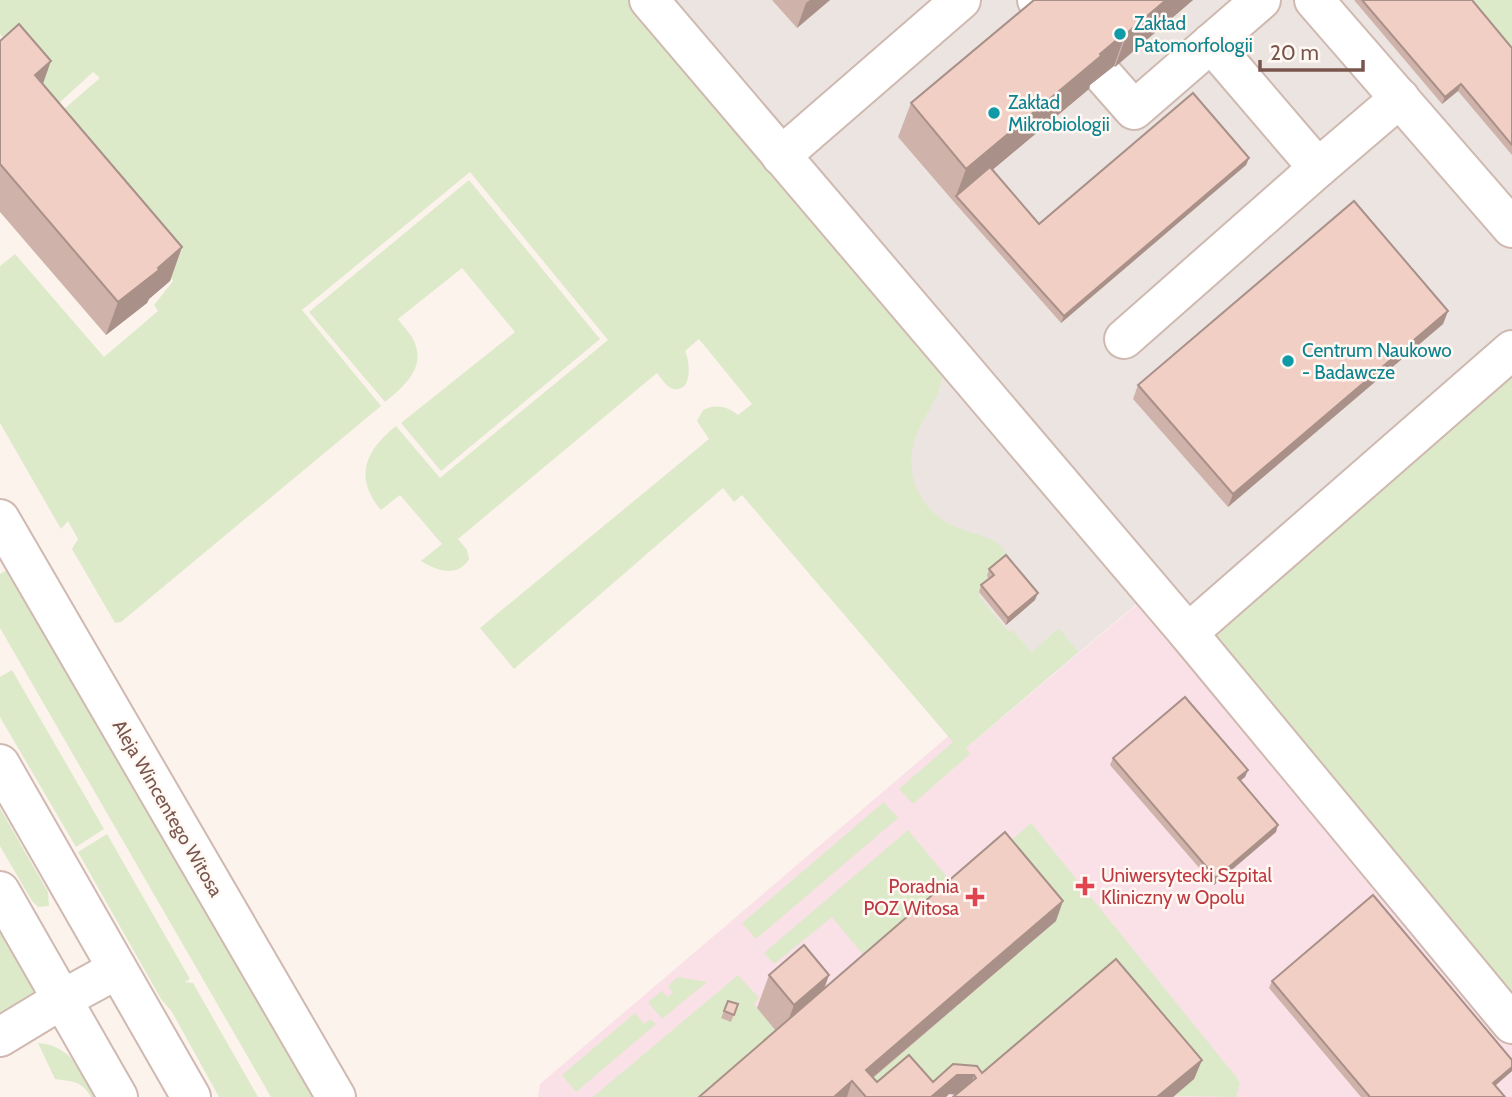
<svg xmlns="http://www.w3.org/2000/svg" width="1512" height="1097" font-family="Cabin,sans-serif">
	<rect width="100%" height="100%" fill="#fcf3ec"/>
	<path fill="#ece4e1" d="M 447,0 L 1465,0 L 1512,59 L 1512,350 L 1188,633 L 1151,592 L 965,748 L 807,430 Z"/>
	<path fill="#fae0e7" d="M 1152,592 L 1512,1024 L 1512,1097 L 538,1097 L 540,1084 L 952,733 L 966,748 Z"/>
	<g fill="#ddeaca">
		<path d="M 0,0 L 629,0 L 943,370 C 942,396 926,411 917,434 C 904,465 914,497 939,517 C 955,530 975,532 994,541 C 1000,544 1004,551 1009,556 L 987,576 L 991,582 L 978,592 L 981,599 L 1009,632 L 1012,630 L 1032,652 L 1059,628 L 1078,652 L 966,748 L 970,754 L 913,804 L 899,789 L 953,742 L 742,495 L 734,502 L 723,488 L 514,669 L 480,628 L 709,439 L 697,421 L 703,410 C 716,404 727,406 738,415 L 752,404 L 699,339 L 685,351 C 690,361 693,392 674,389 C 667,388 661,378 657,373 L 458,539 L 467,550 L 469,559 C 458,578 437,571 421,561 L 442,544 L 400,495 L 381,510 C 353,477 366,450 396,426 L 440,478 L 608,340 L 470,172 L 302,310 L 381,406 L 121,622 L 115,623 L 72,549 L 78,539 L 68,521 L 61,529 L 0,423 L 0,266 L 15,254 L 104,357 L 158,311 L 154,305 L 173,281 L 39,124 L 57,115 L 100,78 L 93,72 L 58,104 L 0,34 Z"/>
		<path d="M 1465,0 L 1512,0 L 1512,59 Z"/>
		<path d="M 469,180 L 600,339 L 441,471 L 401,423 L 515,332 L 462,268 L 398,319 C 402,325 408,331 412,337 C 428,366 406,385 385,402 L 309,312 Z"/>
		<path d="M 1512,350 L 1512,1024 L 1188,633 Z"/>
		<path d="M 9,569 L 314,1097 L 271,1097 L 0,628 L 0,574 Z"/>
		<path d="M 12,670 L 104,829 L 76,847 L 0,717 L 0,677 Z"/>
		<path d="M 884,802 L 898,818 L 756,939 L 742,923 Z"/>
		<path d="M 0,808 L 48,892 L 49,906 L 38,907 L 32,901 L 0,846 Z"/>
		<path d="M 1031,823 L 1237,1078 L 1240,1084 L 1236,1097 L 859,1089 L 1056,921 L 998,852 Z"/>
		<path d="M 908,830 L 952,883 L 865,957 L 832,917 L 774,964 L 764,953 Z"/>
		<path d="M 107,834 L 190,979 L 185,982 L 193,983 L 258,1097 L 219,1097 L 172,1012 L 161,999 L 78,852 Z"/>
		<path d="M 0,891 L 61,1000 L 0,1037 Z"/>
		<path d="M 738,975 L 759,998 L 754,1004 L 782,1038 L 714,1097 L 593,1097 Z"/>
		<path d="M 678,977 L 707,982 L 662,1019 L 648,1002 L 662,991 L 667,997 L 673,993 L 668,986 Z"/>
		<path d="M 635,1013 L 644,1024 L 651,1019 L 656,1024 L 576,1092 L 562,1075 Z"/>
		<path d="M 38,1043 C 70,1045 83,1072 98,1097 L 91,1097 C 81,1080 73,1082 55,1079 Z"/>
	</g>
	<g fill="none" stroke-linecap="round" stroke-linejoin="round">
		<defs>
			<g id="minor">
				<path d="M 649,0 L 1188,633 L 1512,350"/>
				<path d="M 1037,0 L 1134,110 L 1261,0"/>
				<path d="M 1314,0 L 1512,228"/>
				<path d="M 1211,43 L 1318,168 L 1400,98"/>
				<path d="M 781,156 L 961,0"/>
				<path d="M 1124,339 L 1318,168"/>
				<path d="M 0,519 L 336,1097"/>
				<path d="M 1188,633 L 1512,1024"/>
				<path d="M 0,764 L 191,1097"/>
				<path d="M 0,891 L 118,1097"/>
				<path d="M 0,1037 L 61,1000 L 116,970"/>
			</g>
		</defs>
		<use href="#minor" stroke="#cfb9b1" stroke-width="42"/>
		<use href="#minor" stroke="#fff" stroke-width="38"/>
	</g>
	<g fill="#cfb2a9">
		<path d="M 772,0 L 830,0 L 797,28 Z"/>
		<path d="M 1034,0 L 1193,0 L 1115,67 L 1114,66 L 1090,85 L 1089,89 L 992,170 L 1039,224 L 1249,158 L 1246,165 L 1061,323 L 954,202 L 898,137 L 911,103 Z"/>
		<path d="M 1354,0 L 1472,0 L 1512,48 L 1512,155 L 1458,91 L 1442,104 Z"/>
		<path d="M 0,41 L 43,85 L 182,247 L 170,281 L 149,299 L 147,303 L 106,335 L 0,212 Z"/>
		<path d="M 1448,311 L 1443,324 L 1228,507 L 1133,399 L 1138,385 Z"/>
		<path d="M 989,569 L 1035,600 L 1006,625 L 979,592 L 981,585 L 989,579 L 987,576 Z"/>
		<path d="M 1113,758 L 1248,770 L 1245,777 L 1240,781 L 1276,832 L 1214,885 L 1110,765 Z"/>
		<path d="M 1056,921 L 873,1078 L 877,1082 L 933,1082 L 982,1073 L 1202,1060 L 1194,1079 L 1173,1097 L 953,1097 L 956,1095 L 949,1094 L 946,1097 L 699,1097 L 776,1031 L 757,1008 L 769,975 L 829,975 L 824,989 Z"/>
		<path d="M 1272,981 L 1512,1060 L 1512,1071 L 1495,1086 L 1505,1097 L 1361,1097 L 1269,988 Z"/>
		<path d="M 728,1001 L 738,1004 L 731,1022 L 721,1018 Z"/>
	</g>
	<g fill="#a99189">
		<path d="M 810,0 L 830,0 L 797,28 L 806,3 Z"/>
		<path d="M 1166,0 L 1193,0 L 1115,67 L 1127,33 Z"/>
		<path d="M 1126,32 L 1114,66 L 1090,85 L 1089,89 L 959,198 L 956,196 L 966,169 Z"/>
		<path d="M 51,61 L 39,95 L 35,75 Z"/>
		<path d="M 1461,84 L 1458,91 L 1442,104 L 1445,97 Z"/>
		<path d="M 1249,158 L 1246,165 L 1061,323 L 1064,316 Z"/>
		<path d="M 182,247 L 170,281 L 149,299 L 147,303 L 106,335 L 118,302 Z"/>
		<path d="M 1448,311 L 1443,324 L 1228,507 L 1233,494 Z"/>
		<path d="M 1038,593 L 1035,600 L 1006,625 L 1008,618 Z"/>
		<path d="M 1248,770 L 1245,777 L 1235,785 L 1238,778 Z"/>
		<path d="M 1278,825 L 1276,832 L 1214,885 L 1216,878 Z"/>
		<path d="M 1063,901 L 1056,921 L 859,1089 L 866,1070 Z"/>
		<path d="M 829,975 L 817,1008 L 782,1038 L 794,1005 Z"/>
		<path d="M 1202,1060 L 1194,1079 L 1173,1097 L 1157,1097 Z"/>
		<path d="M 1512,1067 L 1512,1071 L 1490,1090 L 1493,1083 Z"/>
		<path d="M 957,1075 L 974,1075 L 967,1095 L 949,1094 L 946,1097 L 931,1097 Z"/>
		<path d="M 852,1081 L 847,1097 L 834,1097 Z"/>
	</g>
	<g fill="#f1cfc4" stroke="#a99189" stroke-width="2">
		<path d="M 1034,0 L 1166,0 L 1127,33 L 1126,32 L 1100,54 L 1101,56 L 966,169 L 911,103 Z"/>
		<path d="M 1362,0 L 1472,0 L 1512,48 L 1512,145 L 1461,84 L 1445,97 Z"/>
		<path d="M 19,24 L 51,61 L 35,75 L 182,247 L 158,268 L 159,270 L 118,302 L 0,164 L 0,41 Z"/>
		<path d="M 1193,93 L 1249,158 L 1064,316 L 956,196 L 990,167 L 1039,224 Z"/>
		<path d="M 1354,201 L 1448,311 L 1233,494 L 1138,385 Z"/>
		<path d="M 1006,555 L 1038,593 L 1008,618 L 981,585 L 994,575 L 989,569 Z"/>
		<path d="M 1185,697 L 1248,770 L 1238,778 L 1278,825 L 1216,878 L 1113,758 Z"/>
		<path d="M 1005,832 L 1063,901 L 866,1070 L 877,1082 L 909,1055 L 933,1082 L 953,1064 L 977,1066 L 982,1073 L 1116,959 L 1202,1060 L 1157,1097 L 953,1097 L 976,1078 L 974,1075 L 957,1075 L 931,1097 L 866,1097 L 852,1081 L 834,1097 L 699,1097 Z"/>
		<path d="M 1373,895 L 1512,1060 L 1512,1067 L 1493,1083 L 1505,1097 L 1370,1097 L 1272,981 Z"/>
		<path d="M 804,945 L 829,975 L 794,1005 L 769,975 Z"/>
		<path d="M 728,1001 L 738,1004 L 734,1015 L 724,1011 Z"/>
	</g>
	<g fill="#0f9aa8" stroke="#fff8f3" stroke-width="2.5">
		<circle cx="1120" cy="34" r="7"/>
		<circle cx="994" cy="113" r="7"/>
		<circle cx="1288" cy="361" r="7"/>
	</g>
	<g fill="#e0444e" stroke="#fff8f3" stroke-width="2.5">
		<path d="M1081.5 875.5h7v7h7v7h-7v7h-7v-7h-7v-7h7z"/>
		<path d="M971.5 886.5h7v7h7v7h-7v7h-7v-7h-7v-7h7z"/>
	</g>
	<g text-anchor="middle" stroke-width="5" stroke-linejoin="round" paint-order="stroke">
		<g font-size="19" fill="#0d838f" stroke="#fff8f3" text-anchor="start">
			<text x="1134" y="30">Zakład<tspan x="1134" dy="22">Patomorfologii</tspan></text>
			<text x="1008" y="109">Zakład<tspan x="1008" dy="22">Mikrobiologii</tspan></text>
			<text x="1302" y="357">Centrum Naukowo<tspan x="1302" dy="22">- Badawcze</tspan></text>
		</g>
		<g font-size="19" fill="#78564e" stroke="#fff8f3">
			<text transform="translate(168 808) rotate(60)" y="7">Aleja Wincentego Witosa</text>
		</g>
		<g font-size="19" fill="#be3a42" stroke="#fff8f3" text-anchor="start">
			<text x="1101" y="882">Uniwersytecki Szpital<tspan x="1101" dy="22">Kliniczny w Opolu</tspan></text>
			<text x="959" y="893" text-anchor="end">Poradnia<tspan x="959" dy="22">POZ Witosa</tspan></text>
		</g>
	</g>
	<path d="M1260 60v10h103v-10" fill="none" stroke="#78564e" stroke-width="3.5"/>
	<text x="1270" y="60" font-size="21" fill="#78564e" stroke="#fff8f3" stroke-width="5" paint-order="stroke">20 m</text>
</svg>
